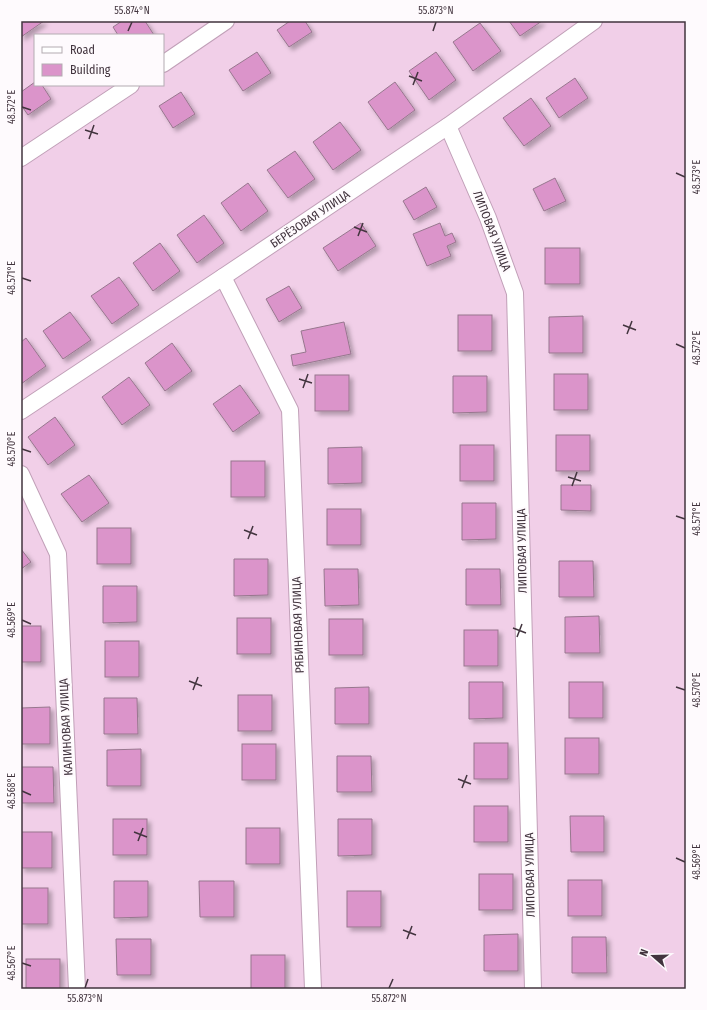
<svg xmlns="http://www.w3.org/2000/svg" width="707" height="1010" font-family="'Fira Sans Condensed',sans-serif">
	<defs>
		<filter id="shadow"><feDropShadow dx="3.5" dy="3.5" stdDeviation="2" flood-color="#0004"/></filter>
	</defs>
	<rect width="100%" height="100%" fill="#f1cfe8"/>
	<g fill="#db94ca" stroke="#97778e" filter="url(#shadow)">
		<path d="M 21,21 L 44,21 L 21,37 Z"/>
		<path d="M 122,21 L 145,21 L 154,35 L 118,35 L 113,27 Z"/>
		<path d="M 290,21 L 305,21 L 312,32 L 289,47 L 277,30 Z"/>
		<path d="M 509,21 L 542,21 L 520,36 Z"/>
		<path d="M 480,23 L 501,51 L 473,71 L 453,42 Z"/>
		<path d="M 257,52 L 271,73 L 243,91 L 229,70 Z"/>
		<path d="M 436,52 L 456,80 L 429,100 L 409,71 Z"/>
		<path d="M 575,78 L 588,98 L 559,118 L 546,98 Z"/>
		<path d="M 35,82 L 35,85 L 42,85 L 51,99 L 28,115 L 21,105 L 21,92 Z"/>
		<path d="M 395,82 L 415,110 L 388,130 L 368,102 Z"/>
		<path d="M 181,92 L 195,114 L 173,128 L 159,106 Z"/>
		<path d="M 531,98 L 551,126 L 524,146 L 503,118 Z"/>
		<path d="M 340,122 L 361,150 L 333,170 L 313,142 Z"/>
		<path d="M 295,151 L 315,179 L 288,198 L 267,170 Z"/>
		<path d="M 555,178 L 566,201 L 544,211 L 533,189 Z"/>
		<path d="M 248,183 L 268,211 L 241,231 L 221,203 Z"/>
		<path d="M 426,187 L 437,207 L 414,220 L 403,201 Z"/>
		<path d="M 204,215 L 224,243 L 197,263 L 177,235 Z"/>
		<path d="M 361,223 L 376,246 L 338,271 L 323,248 Z"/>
		<path d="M 440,223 L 445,236 L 452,233 L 456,242 L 447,246 L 451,256 L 427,266 L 413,234 Z"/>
		<path d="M 160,243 L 180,271 L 153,291 L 133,263 Z"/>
		<rect x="545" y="248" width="35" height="36"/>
		<path d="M 119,277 L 139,305 L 112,324 L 91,296 Z"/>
		<path d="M 289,286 L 302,308 L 279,322 L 266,299 Z"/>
		<path d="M 70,312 L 91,340 L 63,359 L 43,331 Z"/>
		<rect x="458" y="315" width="34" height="36"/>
		<path d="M 583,316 L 583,353 L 549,353 L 549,317 Z"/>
		<path d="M 344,322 L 351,354 L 293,366 L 291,355 L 306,352 L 301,331 Z"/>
		<path d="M 26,338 L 46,366 L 21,384 L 21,342 Z"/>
		<path d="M 172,343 L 192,371 L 165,391 L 145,363 Z"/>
		<rect x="554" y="374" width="34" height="36"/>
		<rect x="315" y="375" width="34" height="36"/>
		<path d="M 453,376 L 487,376 L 487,412 L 453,413 Z"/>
		<path d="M 129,377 L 150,405 L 122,425 L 102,397 Z"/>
		<path d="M 240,385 L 260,413 L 233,432 L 213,404 Z"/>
		<path d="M 55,417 L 75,445 L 48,465 L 28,437 Z"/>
		<rect x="556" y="435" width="34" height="36"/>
		<rect x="460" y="445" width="34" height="36"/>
		<path d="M 362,447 L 362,483 L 328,484 L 328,448 Z"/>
		<rect x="231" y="461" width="34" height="36"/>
		<path d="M 89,475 L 109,503 L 82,522 L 61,494 Z"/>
		<path d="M 561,485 L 591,485 L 591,511 L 561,510 Z"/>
		<path d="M 462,503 L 496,503 L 496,539 L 462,540 Z"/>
		<rect x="327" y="509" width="34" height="36"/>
		<rect x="97" y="528" width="34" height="36"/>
		<path d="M 21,549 L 31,562 L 21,569 Z"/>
		<path d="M 234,559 L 268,559 L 268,595 L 234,596 Z"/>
		<path d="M 559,561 L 593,561 L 594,597 L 559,597 Z"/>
		<path d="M 324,569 L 358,569 L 359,605 L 325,606 Z"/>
		<path d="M 466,569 L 500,569 L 501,605 L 466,605 Z"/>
		<path d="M 103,586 L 137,586 L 137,622 L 103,623 Z"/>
		<path d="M 599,616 L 600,653 L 565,653 L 565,617 Z"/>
		<rect x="237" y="618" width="34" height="36"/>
		<rect x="329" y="619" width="34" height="36"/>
		<rect x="21" y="626" width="20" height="36"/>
		<rect x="464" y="630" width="34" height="36"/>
		<rect x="105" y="641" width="34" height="36"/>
		<path d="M 469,682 L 503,682 L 503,718 L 469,719 Z"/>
		<rect x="569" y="682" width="34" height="36"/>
		<path d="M 369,687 L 369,724 L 335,724 L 335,688 Z"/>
		<rect x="238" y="695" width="34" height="36"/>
		<path d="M 104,698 L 137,698 L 138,734 L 104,734 Z"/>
		<path d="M 50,707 L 50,744 L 21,744 L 21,708 Z"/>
		<rect x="565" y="738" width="34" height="36"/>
		<rect x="474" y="743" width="34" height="36"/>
		<rect x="242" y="744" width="34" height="36"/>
		<path d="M 141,749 L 141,786 L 107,786 L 107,750 Z"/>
		<path d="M 337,756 L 371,756 L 372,792 L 337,792 Z"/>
		<path d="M 21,767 L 53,767 L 54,803 L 21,803 Z"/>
		<rect x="474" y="806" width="34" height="36"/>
		<path d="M 570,816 L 604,816 L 604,852 L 571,852 Z"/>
		<rect x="113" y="819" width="34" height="36"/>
		<path d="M 338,819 L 372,819 L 372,855 L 338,856 Z"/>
		<rect x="246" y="828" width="34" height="36"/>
		<rect x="21" y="832" width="31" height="36"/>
		<rect x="479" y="874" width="34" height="36"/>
		<rect x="568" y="880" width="34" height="36"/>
		<path d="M 114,881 L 148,881 L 148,917 L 114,918 Z"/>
		<path d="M 199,881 L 234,881 L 234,917 L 200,917 Z"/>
		<rect x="21" y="888" width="27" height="36"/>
		<rect x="347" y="891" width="34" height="36"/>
		<path d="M 518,934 L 518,971 L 484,971 L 484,935 Z"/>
		<path d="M 572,937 L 606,937 L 607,973 L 572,973 Z"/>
		<path d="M 116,939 L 151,939 L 151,975 L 117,975 Z"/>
		<rect x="251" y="955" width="34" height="34"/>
		<rect x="26" y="959" width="34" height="30"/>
	</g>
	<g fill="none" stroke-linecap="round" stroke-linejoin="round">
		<defs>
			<g id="minor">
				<path d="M 163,64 L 226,21"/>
				<path d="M 448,126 L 488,218 L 515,293 L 533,989"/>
				<path d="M 21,158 L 131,85"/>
				<path d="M 223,277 L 290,410 L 313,989"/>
				<path d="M 21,411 L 223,277 L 448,126 L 594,21"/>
				<path d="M 21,474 L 58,554 L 77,989"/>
			</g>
		</defs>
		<use href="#minor" stroke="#c1a0b8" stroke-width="18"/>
		<use href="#minor" stroke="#fff" stroke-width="16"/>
	</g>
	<path fill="none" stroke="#42343e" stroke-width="1.5" d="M 128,31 L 132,22M 433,31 L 436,22M 409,76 L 422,81M 413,85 L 418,72M 22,107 L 31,110M 85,130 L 98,134M 89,139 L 94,125M 676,173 L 685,177M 354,227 L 367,232M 358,236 L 363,223M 22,278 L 31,281M 623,325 L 636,330M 627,334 L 632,321M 676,344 L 685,348M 299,379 L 312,383M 303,388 L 308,374M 22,449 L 31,452M 568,477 L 581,481M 572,486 L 577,472M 676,516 L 685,519M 244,530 L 257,535M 248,539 L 253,526M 22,620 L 31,624M 513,628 L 526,633M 517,637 L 522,624M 189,681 L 202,686M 676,687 L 685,690M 193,690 L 198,677M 458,779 L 471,784M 462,788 L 467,775M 22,791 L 31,795M 134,832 L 147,837M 138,841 L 143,828M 676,858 L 685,862M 403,930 L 416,935M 407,939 L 412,926M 22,963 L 31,966M 85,988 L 88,979M 389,988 L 393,979"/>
	<g text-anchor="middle" stroke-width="4" stroke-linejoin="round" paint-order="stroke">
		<g font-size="12" fill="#42343e" stroke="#fefafd">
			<text transform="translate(310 219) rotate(-34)" y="4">БЕРЁЗОВАЯ УЛИЦА</text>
			<text transform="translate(492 231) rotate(69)" y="4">ЛИПОВАЯ УЛИЦА</text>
			<text transform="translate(522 551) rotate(-91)" y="4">ЛИПОВАЯ УЛИЦА</text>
			<text transform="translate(298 625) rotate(-92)" y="4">РЯБИНОВАЯ УЛИЦА</text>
			<text transform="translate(66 727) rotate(-93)" y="4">КАЛИНОВАЯ УЛИЦА</text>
			<text transform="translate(530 875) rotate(-91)" y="4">ЛИПОВАЯ УЛИЦА</text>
		</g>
	</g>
	<rect width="707" height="1010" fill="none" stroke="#fefafd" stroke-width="44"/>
	<rect x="34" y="34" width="130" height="52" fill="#fefafd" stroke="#b3abb1"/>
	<rect x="42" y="47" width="20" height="6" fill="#ffffff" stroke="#b3abb1"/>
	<text x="70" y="54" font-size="12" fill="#42343e">Road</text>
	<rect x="42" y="64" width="20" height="12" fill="#db94ca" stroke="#b3abb1"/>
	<text x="70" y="74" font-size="12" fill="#42343e">Building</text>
	<g transform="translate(653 956) rotate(290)" stroke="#fefafd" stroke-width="3" paint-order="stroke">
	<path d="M0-3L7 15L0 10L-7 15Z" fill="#42343e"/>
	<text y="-6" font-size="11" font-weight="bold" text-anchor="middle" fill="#42343e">N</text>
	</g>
	<rect x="22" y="22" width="663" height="966" fill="none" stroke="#42343e" stroke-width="1.5"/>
	<g font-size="10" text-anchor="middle" fill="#42343e">
		<text x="132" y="14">55.874°N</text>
		<text x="436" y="14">55.873°N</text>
		<text transform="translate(11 107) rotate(-90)" y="4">48.572°E</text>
		<text transform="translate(696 177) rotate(-90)" y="4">48.573°E</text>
		<text transform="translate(11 278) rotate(-90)" y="4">48.571°E</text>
		<text transform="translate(696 348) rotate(-90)" y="4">48.572°E</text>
		<text transform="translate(11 449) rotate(-90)" y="4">48.570°E</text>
		<text transform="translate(696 519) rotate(-90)" y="4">48.571°E</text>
		<text transform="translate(11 620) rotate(-90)" y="4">48.569°E</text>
		<text transform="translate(696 690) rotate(-90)" y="4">48.570°E</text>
		<text transform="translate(11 791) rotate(-90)" y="4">48.568°E</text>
		<text transform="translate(696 862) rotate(-90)" y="4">48.569°E</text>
		<text transform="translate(11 963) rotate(-90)" y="4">48.567°E</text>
		<text x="85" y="1002">55.873°N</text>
		<text x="389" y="1002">55.872°N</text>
	</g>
</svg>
